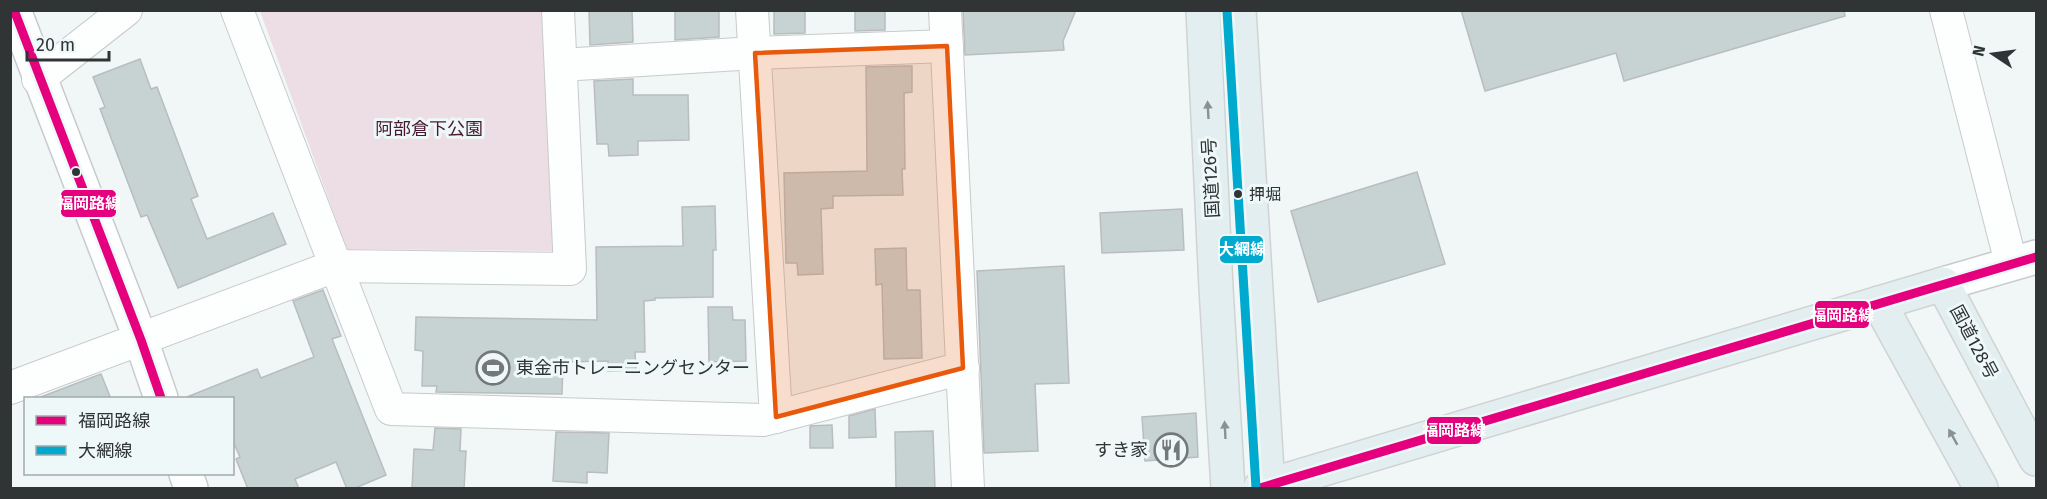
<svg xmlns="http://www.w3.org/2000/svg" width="2047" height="499" font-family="'Fira Sans','Noto Sans JP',sans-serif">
	<rect width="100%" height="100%" fill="#f1f6f6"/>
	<path fill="#ecdee4" d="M 260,11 L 542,11 L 553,251 L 347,249 Z"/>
	<g fill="#c7d3d3" stroke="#b9bdbe" stroke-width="1.5">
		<path d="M 589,10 L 632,10 L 633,42 L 590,45 Z"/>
		<path d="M 675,10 L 719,10 L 719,37 L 675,40 Z"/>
		<path d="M 774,10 L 805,10 L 805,33 L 774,34 Z"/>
		<path d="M 855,10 L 885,10 L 885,30 L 855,31 Z"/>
		<path d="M 963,10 L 1076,10 L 1063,41 L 1064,50 L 965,55 Z"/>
		<path d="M 1461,10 L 1844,10 L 1845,16 L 1624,81 L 1616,53 L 1485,91 Z"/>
		<path d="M 140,59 L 151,89 L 157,87 L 198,196 L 191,199 L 207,239 L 273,213 L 286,244 L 178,288 L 147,215 L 141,217 L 100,109 L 105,107 L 93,77 Z"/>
		<path d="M 903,66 L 912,66 L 912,92 L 904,93 L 905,169 L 902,169 L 903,195 L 833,196 L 833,208 L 821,209 L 823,274 L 798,275 L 797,263 L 786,263 L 784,173 L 867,171 L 866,67 Z"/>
		<path d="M 633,79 L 633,95 L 688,95 L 689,140 L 638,141 L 638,155 L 609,156 L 608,144 L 597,144 L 594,81 Z"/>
		<path d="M 1417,172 L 1445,264 L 1318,302 L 1291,211 Z"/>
		<path d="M 715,206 L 716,250 L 713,250 L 713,297 L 655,298 L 655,300 L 644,301 L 645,352 L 635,352 L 636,370 L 608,371 L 608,361 L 563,362 L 562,394 L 436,392 L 437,386 L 422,386 L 423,351 L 415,350 L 416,317 L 597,320 L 596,247 L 683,246 L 682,207 Z"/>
		<path d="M 1182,209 L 1184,250 L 1102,253 L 1100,213 Z"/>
		<path d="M 906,248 L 907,290 L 920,290 L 922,358 L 884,359 L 882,284 L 876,285 L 875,249 Z"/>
		<path d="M 1064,266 L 1069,383 L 1035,384 L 1038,451 L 984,453 L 977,271 Z"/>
		<path d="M 323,290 L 341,336 L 332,339 L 386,475 L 353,489 L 347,489 L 336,462 L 295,479 L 299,489 L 248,489 L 236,459 L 240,457 L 232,439 L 232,399 L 187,397 L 257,369 L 261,378 L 314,357 L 293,301 Z"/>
		<path d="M 708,307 L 732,307 L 733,320 L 745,320 L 746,361 L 709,362 Z"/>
		<path d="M 101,374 L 111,399 L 42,399 L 41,397 Z"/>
		<path d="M 875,409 L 876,437 L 849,438 L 849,416 Z"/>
		<path d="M 1196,413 L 1198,457 L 1145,461 L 1142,417 Z"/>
		<path d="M 832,425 L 833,448 L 810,448 L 810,426 Z"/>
		<path d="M 435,428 L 461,429 L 460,451 L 466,451 L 464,489 L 412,489 L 414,449 L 433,450 Z"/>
		<path d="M 933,431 L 935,489 L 896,489 L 895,432 Z"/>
		<path d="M 556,432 L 609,433 L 607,473 L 587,472 L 587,483 L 553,481 Z"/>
	</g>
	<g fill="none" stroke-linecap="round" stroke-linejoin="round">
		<defs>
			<g id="minor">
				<path d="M 237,10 L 391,409 L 763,420 L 963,368"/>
				<path d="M 752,10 L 776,417"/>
				<path d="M 945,10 L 968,488"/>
				<path d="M 1946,10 L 2011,263"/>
				<path d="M 561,65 L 755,53 L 947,46"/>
				<path d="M 38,79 L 126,10"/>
				<path d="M 10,388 L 335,266 L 570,269 L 558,10"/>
			</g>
			<g id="tertiary">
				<path d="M 14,10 L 141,340 L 161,398"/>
				<path d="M 1943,284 L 2036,257"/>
				<path d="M 186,474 L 191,488"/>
			</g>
			<g id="trunk">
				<path d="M 1203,10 L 1216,288 L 1228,488"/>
				<path d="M 1239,10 L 1268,488"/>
				<path d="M 1879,303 L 1981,488"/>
				<path d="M 1260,488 L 1943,284 L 2036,459"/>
			</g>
		</defs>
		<use href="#minor" stroke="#c7cbcb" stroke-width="34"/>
		<use href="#tertiary" stroke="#c7cbcb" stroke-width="36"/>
		<use href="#trunk" stroke="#d1d3d3" stroke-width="36"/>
		<use href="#minor" stroke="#fdfefe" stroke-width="32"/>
		<use href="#tertiary" stroke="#fdfefe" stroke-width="33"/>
		<use href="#trunk" stroke="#e2eeef" stroke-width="33"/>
		<defs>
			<g id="bus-1">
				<path d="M 14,10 L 141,340 L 161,398"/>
				<path d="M 1260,488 L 2036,257"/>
			</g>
			<path id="bus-2" d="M 1227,11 L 1256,488"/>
		</defs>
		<use href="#bus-1" stroke="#eef8f9" stroke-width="14"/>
		<use href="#bus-2" stroke="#eef8f9" stroke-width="14"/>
		<use href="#bus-1" stroke="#e5007d" stroke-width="9"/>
		<use href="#bus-2" stroke="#00a9ce" stroke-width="9"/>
	</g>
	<defs><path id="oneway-solid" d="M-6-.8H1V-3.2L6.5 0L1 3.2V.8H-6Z" transform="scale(1.5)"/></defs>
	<g fill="#899192">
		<use href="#oneway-solid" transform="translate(1208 110) rotate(-93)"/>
		<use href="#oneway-solid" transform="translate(1225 430) rotate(-93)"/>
		<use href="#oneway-solid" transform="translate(1953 437) rotate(-119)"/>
	</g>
	<path fill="#e8590c" fill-opacity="0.2" stroke="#e8590c" stroke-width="4.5" stroke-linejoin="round" d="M 947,46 L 963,368 L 776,417 L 755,53 Z"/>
	<defs>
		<symbol id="stadium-ring" viewBox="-11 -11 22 22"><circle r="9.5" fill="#eef8f9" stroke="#747878" stroke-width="1.5"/><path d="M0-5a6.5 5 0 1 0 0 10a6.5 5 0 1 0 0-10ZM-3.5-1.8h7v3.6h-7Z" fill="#747878"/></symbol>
		<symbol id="restaurant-ring" viewBox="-11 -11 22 22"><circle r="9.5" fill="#eef8f9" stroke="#747878" stroke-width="1.5"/><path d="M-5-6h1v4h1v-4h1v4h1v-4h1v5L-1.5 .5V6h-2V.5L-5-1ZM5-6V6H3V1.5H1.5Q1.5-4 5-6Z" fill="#747878"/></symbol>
	</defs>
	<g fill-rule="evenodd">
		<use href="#stadium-ring" x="474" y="349" width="38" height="38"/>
		<use href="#restaurant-ring" x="1152" y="431" width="38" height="38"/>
	</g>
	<g fill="#303434" stroke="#eef8f9" stroke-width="2">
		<circle cx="76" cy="172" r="5"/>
		<circle cx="1238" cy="194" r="5"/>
	</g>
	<g text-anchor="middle" stroke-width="6" stroke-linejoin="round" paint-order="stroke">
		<g font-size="16" fill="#303434" stroke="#eef8f9" text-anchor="start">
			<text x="1249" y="200">押堀</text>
		</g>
		<g font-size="18" fill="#491730" stroke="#eef8f9">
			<text x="429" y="135">阿部倉下公園</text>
		</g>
		<g font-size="18" fill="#303434" stroke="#eef8f9">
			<text transform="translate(1211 178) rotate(-93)" y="6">国道126号</text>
			<text transform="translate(1974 342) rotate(62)" y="6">国道128号</text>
		</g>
		<g font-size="18" fill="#303434" stroke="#eef8f9" text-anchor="start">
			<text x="516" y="374">東金市トレーニングセンター</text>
			<text x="1148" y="456" text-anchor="end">すき家</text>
		</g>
	</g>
	<g stroke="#eef8f9" stroke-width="2">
		<rect x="60" y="189" width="57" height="29" rx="6" fill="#e5007d"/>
		<rect x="1219" y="235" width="45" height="29" rx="6" fill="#00a9ce"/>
		<rect x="1814" y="300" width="56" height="29" rx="6" fill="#e5007d"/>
		<rect x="1426" y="416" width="56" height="29" rx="6" fill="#e5007d"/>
	</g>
	<g font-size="16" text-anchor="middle" font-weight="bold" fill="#fff">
		<text x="89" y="209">福岡路線</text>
		<text x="1242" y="255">大網線</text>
		<text x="1842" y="321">福岡路線</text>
		<text x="1454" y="436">福岡路線</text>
	</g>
	<rect width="2047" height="499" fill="none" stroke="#303434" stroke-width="24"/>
	<rect x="24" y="397" width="210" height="78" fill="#eef8f9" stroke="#a2aaaa" stroke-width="1.5"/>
	<rect x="36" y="416" width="30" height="9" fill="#e5007d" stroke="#a2aaaa" stroke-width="1.5"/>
	<text x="78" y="427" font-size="18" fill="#303434">福岡路線</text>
	<rect x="36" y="446" width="30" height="9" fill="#00a9ce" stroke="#a2aaaa" stroke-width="1.5"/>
	<text x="78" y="457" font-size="18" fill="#303434">大網線</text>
	<g transform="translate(1993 54) rotate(283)" stroke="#eef8f9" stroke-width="4.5" paint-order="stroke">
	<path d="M0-4.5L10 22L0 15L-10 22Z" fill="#303434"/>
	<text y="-9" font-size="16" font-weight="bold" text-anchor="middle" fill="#303434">N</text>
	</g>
	<path d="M27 51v9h82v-9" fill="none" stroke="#303434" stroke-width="3"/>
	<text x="36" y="51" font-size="18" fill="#303434" stroke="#eef8f9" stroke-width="4.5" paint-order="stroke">20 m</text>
</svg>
